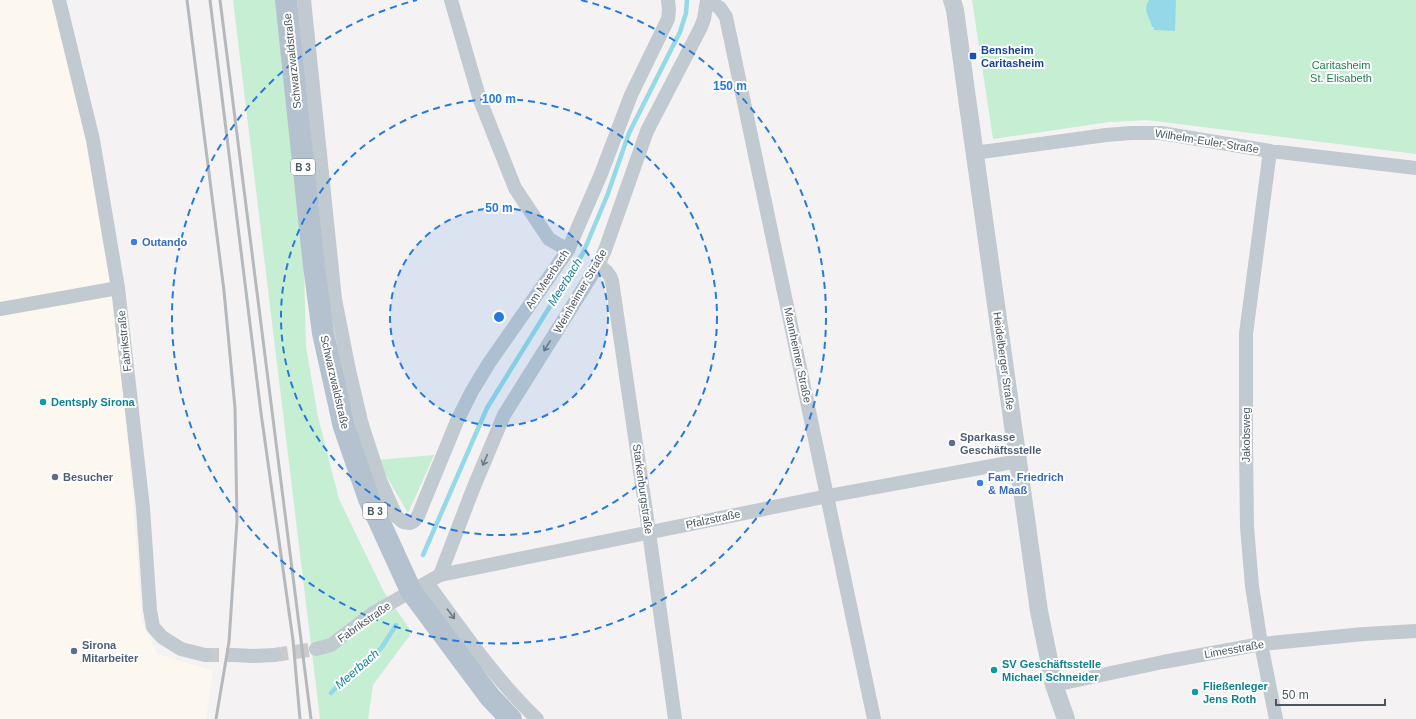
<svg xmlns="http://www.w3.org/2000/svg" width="1416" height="719" font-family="Arial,sans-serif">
	<rect width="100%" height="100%" fill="#f4f2f2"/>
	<path fill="#fcf8ef" d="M 0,0 L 53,0 L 92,140 L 117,292 L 142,623 L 158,654 L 213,671 L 206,719 L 0,719 Z"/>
	<g fill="#c5eed3">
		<path d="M 233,0 L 277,0 L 304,267 L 306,347 L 318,417 L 339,499 L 384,592 L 409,628 L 410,635 L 373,685 L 368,719 L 320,719 Z"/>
		<path d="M 972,0 L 1416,0 L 1416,154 L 1147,120 L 1109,122 L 993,139 Z"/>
		<path d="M 434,455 L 408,513 L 377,460 Z"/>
	</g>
	<path fill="#95d9e8" d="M 1149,0 L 1176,0 L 1175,31 L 1154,30 L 1154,27 L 1152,27 C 1150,16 1142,12 1149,0 Z"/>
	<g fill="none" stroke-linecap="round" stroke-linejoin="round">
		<g stroke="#95d9e8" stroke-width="4.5">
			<path d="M 423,555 L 487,408 L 583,253 L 607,196 L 629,133 L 680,32 L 686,13 L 687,0"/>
			<path d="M 331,693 L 345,678 L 367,663 L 382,647 L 396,625"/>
		</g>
		<g stroke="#cacbcd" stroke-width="14" stroke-dasharray="14 7" stroke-linecap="butt">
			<path d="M 205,655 L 234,655"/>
			<path d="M 274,655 L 316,649"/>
		</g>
		<g stroke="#c1cad0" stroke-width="14">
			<path d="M 59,0 L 93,140 L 118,288 L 143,508 L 150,610 L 153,627 L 162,637 L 181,649 L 205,655"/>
			<path d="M 304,0 L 335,299 L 349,370 L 362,425 L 380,480 L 396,516 L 403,522 L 410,523 L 414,521 L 418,516 L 457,421 L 472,391 L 489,363 L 568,250 L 601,174 L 631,95 L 668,19 L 669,10 L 668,0"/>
			<path d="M 451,0 L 480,100 L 515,188 L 549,239 L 568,250"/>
			<path d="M 707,0 L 720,8 L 726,17 L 874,719"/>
			<path d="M 1270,151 L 1246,334 L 1246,445 L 1247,527 L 1252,586 L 1261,644 L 1276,719"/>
			<path d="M 974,153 L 1106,135 L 1131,133 L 1161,133 L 1270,151 L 1416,168"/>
			<path d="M 598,265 C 605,270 609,272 612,281 L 649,532 L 675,719"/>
			<path d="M 0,309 L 118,288"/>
			<path d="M 440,575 L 473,489 L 504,415 L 598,265 L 605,250 L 647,131 L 701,27 L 704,19 L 707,0"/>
			<path d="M 427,583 C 462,630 495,679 537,719"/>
			<path d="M 316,649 L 331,645 L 373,613 L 440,575 L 828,496 L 1019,461"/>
			<path d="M 234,655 L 253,656 L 274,655"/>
			<path d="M 1054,685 L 1163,662 L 1261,644 L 1364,634 L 1416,631"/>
		</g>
		<path stroke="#c1cad0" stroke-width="18" d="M 952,0 L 955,10 L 966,91 L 1039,611 L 1054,685 L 1066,719"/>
		<path stroke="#b4c2cf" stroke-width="22" d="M 286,0 L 314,266 L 323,333 L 344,427 L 369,499 L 411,591 L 490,697 L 511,719"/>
		<g stroke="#b5b8bc" stroke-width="3">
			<path d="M 187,0 L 224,291 L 235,408 L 237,520 L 229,642 L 216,719"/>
			<path d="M 210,0 L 261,413 L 293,640 L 300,719"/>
			<path d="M 220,0 L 311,719"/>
		</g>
	</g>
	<defs><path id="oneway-shaft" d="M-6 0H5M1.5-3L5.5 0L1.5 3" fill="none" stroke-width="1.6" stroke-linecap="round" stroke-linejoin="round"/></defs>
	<g stroke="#6e7981">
		<use href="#oneway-shaft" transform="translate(547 346) rotate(122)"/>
		<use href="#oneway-shaft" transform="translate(485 460) rotate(113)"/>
		<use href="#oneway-shaft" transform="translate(451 614) rotate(53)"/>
	</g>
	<circle cx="499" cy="317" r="109" fill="#257adc" fill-opacity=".12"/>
	<g fill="none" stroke="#257adc" stroke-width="2" stroke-dasharray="7 5">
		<circle cx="499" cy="317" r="109"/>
		<circle cx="499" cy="317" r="218"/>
		<path d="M581 0A327 327 0 1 1 417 0"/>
	</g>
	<rect fill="#1a4fb4" stroke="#fff" stroke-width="1.5" x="969" y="52" width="8" height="8" rx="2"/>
	<g fill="#3f7fe0" stroke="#fff" stroke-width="1.5">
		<circle cx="134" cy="242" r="4"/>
		<circle cx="980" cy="483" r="4"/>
	</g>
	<g fill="#0f9aa8" stroke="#fff" stroke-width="1.5">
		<circle cx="43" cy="402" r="4"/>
		<circle cx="994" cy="670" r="4"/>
		<circle cx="1195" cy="692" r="4"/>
	</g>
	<g fill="#5c6f8a" stroke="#fff" stroke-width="1.5">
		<circle cx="952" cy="443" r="4"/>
		<circle cx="55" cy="477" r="4"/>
		<circle cx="74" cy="651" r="4"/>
	</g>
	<g text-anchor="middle" stroke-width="4" stroke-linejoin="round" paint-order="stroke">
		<g fill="#fff" stroke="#81898f" stroke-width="1">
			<rect x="291" y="159" width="24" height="16" rx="3"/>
			<rect x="363" y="503" width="24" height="16" rx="3"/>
		</g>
		<g font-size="10" font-weight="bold" fill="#4b565f">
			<text x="303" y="171">B 3</text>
			<text x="375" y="515">B 3</text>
		</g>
		<g font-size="11" font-weight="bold" fill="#164399" stroke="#fff" text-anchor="start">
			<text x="981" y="54">Bensheim<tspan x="981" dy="13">Caritasheim</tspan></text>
		</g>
		<g font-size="11" fill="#4b565f" stroke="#fff">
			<text transform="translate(292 61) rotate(-96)" y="4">Schwarzwaldstraße</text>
			<text transform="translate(1207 141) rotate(9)" y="4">Wilhelm-Euler-Straße</text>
			<text transform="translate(547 279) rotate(-56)" y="4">Am Meerbach</text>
			<text transform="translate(580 291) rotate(-60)" y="4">Weinheimer Straße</text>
			<text transform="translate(124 341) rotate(-96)" y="4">Fabrikstraße</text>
			<text transform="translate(798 355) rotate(78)" y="4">Mannheimer Straße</text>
			<text transform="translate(1004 361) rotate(82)" y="4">Heidelberger Straße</text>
			<text transform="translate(335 382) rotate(77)" y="4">Schwarzwaldstraße</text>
			<text transform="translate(1246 435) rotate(-90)" y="4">Jakobsweg</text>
			<text transform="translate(643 489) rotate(82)" y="4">Starkenburgstraße</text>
			<text transform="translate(713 519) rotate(-12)" y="4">Pfalzstraße</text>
			<text transform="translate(364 622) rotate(-35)" y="4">Fabrikstraße</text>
			<text transform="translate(1234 649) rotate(-10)" y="4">Limesstraße</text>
		</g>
		<g font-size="11" fill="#1d7e4b" stroke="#fff">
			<text x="1341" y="69">Caritasheim<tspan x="1341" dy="13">St. Elisabeth</tspan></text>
		</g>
		<g font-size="11" font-weight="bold" fill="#366cbe" stroke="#fff" text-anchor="start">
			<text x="142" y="246">Outando</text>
			<text x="988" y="481">Fam. Friedrich<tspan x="988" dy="13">&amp; Maaß</tspan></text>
		</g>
		<g font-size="11" font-weight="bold" fill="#0d838f" stroke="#fff" text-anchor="start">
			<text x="51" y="406">Dentsply Sirona</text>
			<text x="1002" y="668">SV Geschäftsstelle<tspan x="1002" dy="13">Michael Schneider</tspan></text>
			<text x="1203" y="690">Fließenleger<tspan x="1203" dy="13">Jens Roth</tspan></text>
		</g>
		<g font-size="11" font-weight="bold" fill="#4e5e75" stroke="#fff" text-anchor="start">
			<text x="960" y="441">Sparkasse<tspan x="960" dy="13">Geschäftsstelle</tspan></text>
			<text x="63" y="481">Besucher</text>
			<text x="82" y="649">Sirona<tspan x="82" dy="13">Mitarbeiter</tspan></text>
		</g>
		<g font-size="12" font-style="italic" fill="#158199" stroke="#fff">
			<text transform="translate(565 282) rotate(-58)" y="4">Meerbach</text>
			<text transform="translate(357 669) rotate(-41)" y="4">Meerbach</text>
		</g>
	</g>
	<circle cx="499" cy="317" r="6" fill="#257adc" stroke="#fff" stroke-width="2"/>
	<g font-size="12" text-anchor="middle" font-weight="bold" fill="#257adc" stroke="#fff" stroke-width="4" stroke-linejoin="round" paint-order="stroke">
		<text x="730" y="90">150 m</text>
		<text x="499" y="103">100 m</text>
		<text x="499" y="212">50 m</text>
	</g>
	<path d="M1276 699v6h109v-6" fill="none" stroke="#4b565f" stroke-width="2"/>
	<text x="1282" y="699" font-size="12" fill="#4b565f" stroke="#ffffff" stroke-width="3" paint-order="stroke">50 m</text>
</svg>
